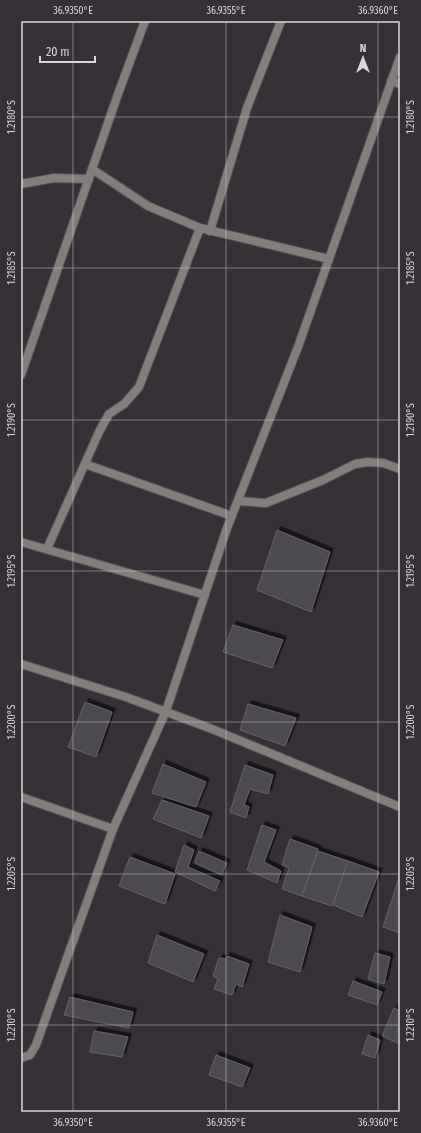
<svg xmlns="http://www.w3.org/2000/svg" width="421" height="1133" font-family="'Fira Sans Condensed',sans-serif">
	<defs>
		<filter id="shadow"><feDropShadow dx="3.5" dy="-3.5" stdDeviation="0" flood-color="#0009"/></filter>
	</defs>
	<rect width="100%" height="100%" fill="#373137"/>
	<g fill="#4d4951" stroke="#636068" filter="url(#shadow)">
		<path d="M 277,530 L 330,552 L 311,612 L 257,590 Z"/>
		<path d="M 233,625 L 283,640 L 272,668 L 223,652 Z"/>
		<path d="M 85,702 L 112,712 L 96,757 L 68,747 Z"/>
		<path d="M 248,704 L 296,718 L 285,746 L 240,730 Z"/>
		<path d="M 163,764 L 206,782 L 196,807 L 152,793 Z"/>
		<path d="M 245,765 L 273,775 L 268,794 L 250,789 L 244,805 L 249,807 L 246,818 L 230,812 Z"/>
		<path d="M 162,800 L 209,816 L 201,838 L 153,819 Z"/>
		<path d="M 262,825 L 276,830 L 264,862 L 281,871 L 277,883 L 247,870 Z"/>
		<path d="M 290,839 L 318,849 L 302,896 L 282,889 L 289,868 L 282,865 Z"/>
		<path d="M 184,845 L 194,850 L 188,867 L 220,881 L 215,891 L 175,872 Z"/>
		<path d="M 199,851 L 227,863 L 222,875 L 195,863 Z"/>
		<path d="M 318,851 L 348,861 L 332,906 L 302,896 Z"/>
		<path d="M 130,857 L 175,874 L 165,904 L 119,886 Z"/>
		<path d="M 348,861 L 379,872 L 362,917 L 333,905 Z"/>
		<path d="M 399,878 L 400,878 L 400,933 L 383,927 Z"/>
		<path d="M 280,915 L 312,927 L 300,972 L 268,962 Z"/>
		<path d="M 157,935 L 204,954 L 193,982 L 148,963 Z"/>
		<path d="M 375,953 L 390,957 L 384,984 L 368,979 Z"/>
		<path d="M 227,956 L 249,964 L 242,987 L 236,984 L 232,995 L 214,989 L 218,979 L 213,976 L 219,958 L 226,959 Z"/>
		<path d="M 353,981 L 382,992 L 377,1005 L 348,995 Z"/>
		<path d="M 70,997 L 133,1012 L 129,1028 L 64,1015 Z"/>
		<path d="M 394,1008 L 400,1011 L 400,1044 L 382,1036 Z"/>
		<path d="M 94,1031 L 128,1037 L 122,1057 L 90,1052 Z"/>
		<path d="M 368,1035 L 380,1040 L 375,1058 L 362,1054 Z"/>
		<path d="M 216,1055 L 250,1068 L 242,1087 L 209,1075 Z"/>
	</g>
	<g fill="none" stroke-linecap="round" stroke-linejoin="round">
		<defs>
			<g id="minor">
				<path d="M 391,81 L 400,84"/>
				<path d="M 92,169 L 148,206 L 200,228 L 329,259"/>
				<path d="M 21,184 L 54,178 L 89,179"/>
				<path d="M 210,231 L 247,108 L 281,21"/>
				<path d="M 21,375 L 118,94 L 145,21"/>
				<path d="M 85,464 L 232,516"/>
				<path d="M 238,501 L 266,503 L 323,480 L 355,464 L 368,462 L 383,463 L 400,469"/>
				<path d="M 21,542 L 205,595"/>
				<path d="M 47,549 L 99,432 L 109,414 L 124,404 L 139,387 L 200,228"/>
				<path d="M 21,664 L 126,697 L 212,729 L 400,807"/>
				<path d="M 21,797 L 113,829"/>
				<path d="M 21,1058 L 30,1055 L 36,1045 L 113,829 L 166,711 L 227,528 L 298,347 L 400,57"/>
			</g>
		</defs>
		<use href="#minor" stroke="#544f54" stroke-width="10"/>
		<use href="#minor" stroke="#817e7b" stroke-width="8"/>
	</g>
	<path fill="none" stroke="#d9d5d9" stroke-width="1" stroke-opacity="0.45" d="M 73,21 L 73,1112M 226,21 L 226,1112M 378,21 L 378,1112M 21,117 L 400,117M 21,268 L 400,268M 21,420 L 400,420M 21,571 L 400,571M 21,722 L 400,722M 21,874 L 400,874M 21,1025 L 400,1025"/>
	<rect width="421" height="1133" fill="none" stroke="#373137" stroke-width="44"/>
	<g transform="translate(363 58)" stroke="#373137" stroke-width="3" paint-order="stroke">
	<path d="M0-3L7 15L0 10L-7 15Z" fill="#d9d5d9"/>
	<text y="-6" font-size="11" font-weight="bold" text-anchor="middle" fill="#d9d5d9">N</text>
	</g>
	<path d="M40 56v6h55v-6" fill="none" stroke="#d9d5d9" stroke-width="2"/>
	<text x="46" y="56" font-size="12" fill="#d9d5d9" stroke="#373137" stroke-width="3" paint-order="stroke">20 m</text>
	<rect x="22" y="22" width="377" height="1089" fill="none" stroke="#d9d5d9" stroke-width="1.5"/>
	<g font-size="10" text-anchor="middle" fill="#d9d5d9">
		<text x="73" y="14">36.9350°E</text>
		<text x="226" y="14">36.9355°E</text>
		<text x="378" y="14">36.9360°E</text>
		<text transform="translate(11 117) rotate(-90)" y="4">1.2180°S</text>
		<text transform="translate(410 117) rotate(-90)" y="4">1.2180°S</text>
		<text transform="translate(11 268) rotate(-90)" y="4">1.2185°S</text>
		<text transform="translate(410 268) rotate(-90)" y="4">1.2185°S</text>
		<text transform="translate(11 420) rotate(-90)" y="4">1.2190°S</text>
		<text transform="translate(410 420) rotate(-90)" y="4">1.2190°S</text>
		<text transform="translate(11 571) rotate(-90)" y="4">1.2195°S</text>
		<text transform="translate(410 571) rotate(-90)" y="4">1.2195°S</text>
		<text transform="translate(11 722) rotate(-90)" y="4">1.2200°S</text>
		<text transform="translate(410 722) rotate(-90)" y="4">1.2200°S</text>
		<text transform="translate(11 874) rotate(-90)" y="4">1.2205°S</text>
		<text transform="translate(410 874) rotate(-90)" y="4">1.2205°S</text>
		<text transform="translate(11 1025) rotate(-90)" y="4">1.2210°S</text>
		<text transform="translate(410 1025) rotate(-90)" y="4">1.2210°S</text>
		<text x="73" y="1126">36.9350°E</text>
		<text x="226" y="1126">36.9355°E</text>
		<text x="378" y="1126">36.9360°E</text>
	</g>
</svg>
